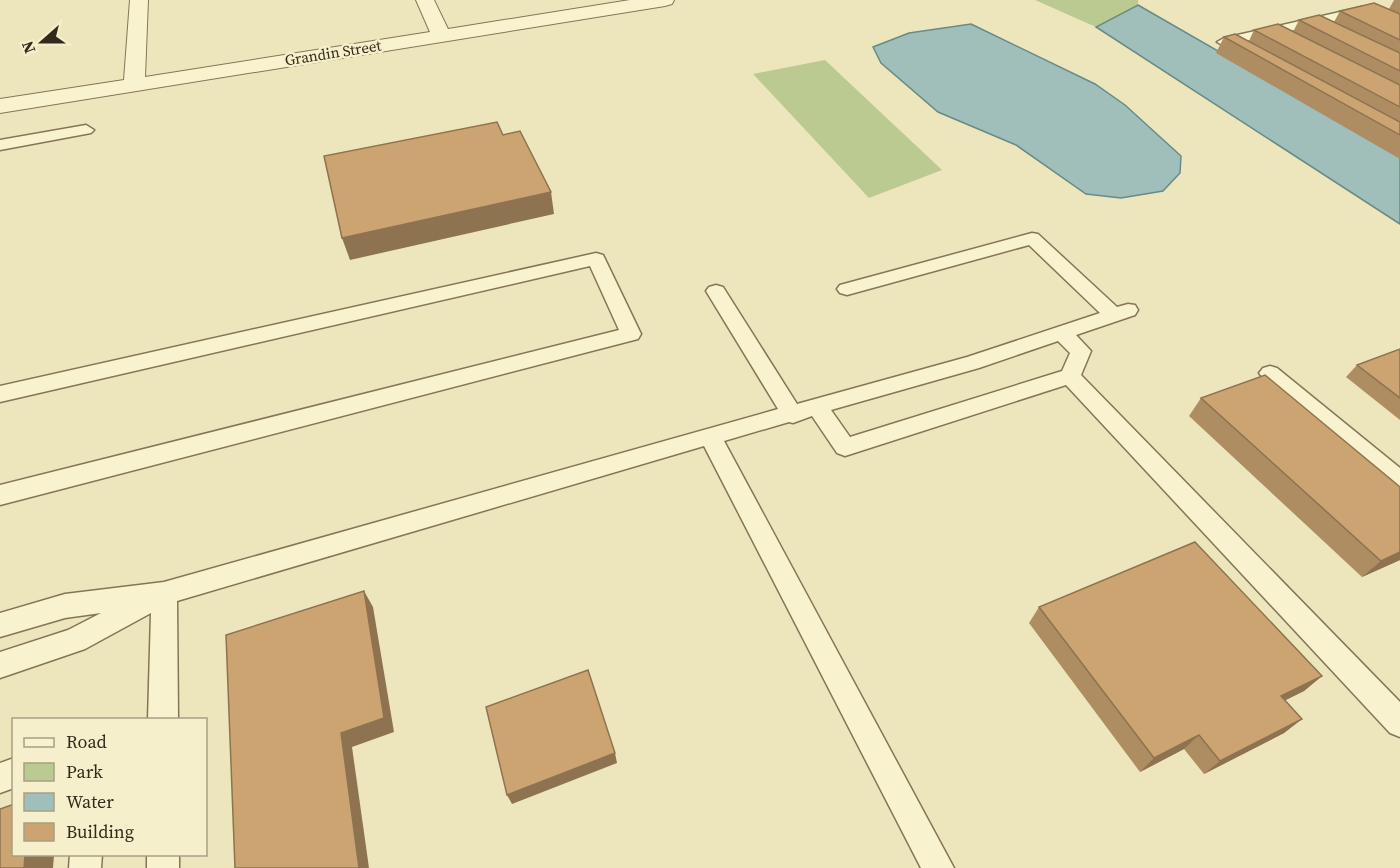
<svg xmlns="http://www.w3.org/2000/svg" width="1400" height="868" font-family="'Source Serif 4',serif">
	<rect width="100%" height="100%" fill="#ede6bc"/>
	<g fill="#bbca91">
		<path d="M 1035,0 L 1138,0 L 1138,5 L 1096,27 Z"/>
		<path d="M 825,60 L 942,170 L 869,198 L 753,74 Z"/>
	</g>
	<g fill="#a0beba" stroke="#688b87" stroke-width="1.5">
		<path d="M 1138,5 L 1400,156 L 1400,224 L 1096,27 Z"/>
		<path d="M 971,24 L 1095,84 L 1125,105 L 1181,156 L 1180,173 L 1163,191 L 1121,198 L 1086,194 L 1016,145 L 938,112 L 881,63 L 873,47 L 909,33 Z"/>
	</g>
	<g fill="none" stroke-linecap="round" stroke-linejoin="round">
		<defs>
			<g id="lane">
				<path d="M 1362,7 L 1400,23 L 1400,32 L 1361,15 L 1237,43 L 1243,48 L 1236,52 L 1217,42 L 1224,38 Z"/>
				<path d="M 86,125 L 94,130 L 91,133 L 0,150 L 0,140 Z"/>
				<path d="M 1032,233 L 1038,234 L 1117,307 L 1128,304 L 1135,305 L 1138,310 L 1135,315 L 1076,335 L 1091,351 L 1081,375 L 1400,702 L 1400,737 L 1390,733 L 1066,385 L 845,456 L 837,453 L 812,416 L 793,423 L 789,422 L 724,441 L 954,868 L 921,868 L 704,446 L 177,601 L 178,720 L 148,720 L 151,613 L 85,649 L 0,678 L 0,652 L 68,630 L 101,613 L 65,618 L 0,637 L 0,613 L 65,594 L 164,582 L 778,409 L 706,291 L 709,287 L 716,285 L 723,287 L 797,404 L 967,357 L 1100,313 L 1029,245 L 847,295 L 840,293 L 837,289 L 840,285 ZM 1058,341 L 1070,353 L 1062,371 L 850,437 L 831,410 L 979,368 Z"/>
				<path d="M 596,253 L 603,255 L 605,259 L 641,334 L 638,339 L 0,505 L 0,485 L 619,330 L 590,266 L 0,402 L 0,386 Z"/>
				<path d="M 1270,366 L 1277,368 L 1400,468 L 1400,490 L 1392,488 L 1263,378 L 1259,373 L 1263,368 Z"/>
				<path d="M 14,758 L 14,788 L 0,793 L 0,763 Z"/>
				<path d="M 70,854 L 102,854 L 101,868 L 69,868 Z"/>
				<rect x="147" y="854" width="32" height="14"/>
			</g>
			<path id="street" d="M 130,0 L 148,0 L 145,77 L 430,32 L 416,0 L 434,0 L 448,29 L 630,0 L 674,0 L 672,4 L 665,6 L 0,113 L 0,99 L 124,80 Z"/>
		</defs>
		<use href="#lane" stroke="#847556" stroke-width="3"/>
		<use href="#street" stroke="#847556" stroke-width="2"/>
		<use href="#lane" fill="#f8f2cf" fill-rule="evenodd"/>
		<use href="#street" fill="#f8f2cf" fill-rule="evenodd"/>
	</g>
	<g fill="#af8d62">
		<path d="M 1394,0 L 1400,0 L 1400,159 L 1216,53 L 1224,37 L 1249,41 L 1254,30 L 1293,32 L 1299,20 L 1334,22 L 1340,11 L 1389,9 Z"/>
		<path d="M 1400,349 L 1400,420 L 1346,377 L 1357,365 Z"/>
		<path d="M 1201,398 L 1400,560 L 1362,577 L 1189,416 Z"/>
		<path d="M 1039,607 L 1322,676 L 1304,691 L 1285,700 L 1302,719 L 1284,733 L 1204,774 L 1184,749 L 1140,772 L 1029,623 Z"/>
	</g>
	<g fill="#8e7350">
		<path d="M 551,192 L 554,214 L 350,260 L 342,238 Z"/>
		<path d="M 1400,552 L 1400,560 L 1362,577 L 1381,561 Z"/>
		<path d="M 364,591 L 373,607 L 394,732 L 352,747 L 369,868 L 359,868 L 341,733 Z"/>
		<path d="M 1322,676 L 1304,691 L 1264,711 L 1281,696 Z"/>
		<path d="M 1302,719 L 1284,733 L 1204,774 L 1220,761 Z"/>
		<path d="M 1199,735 L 1184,749 L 1140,772 L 1154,758 Z"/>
		<path d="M 615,753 L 617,763 L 512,804 L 507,795 Z"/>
		<path d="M 25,855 L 54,855 L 53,868 L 24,868 Z"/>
	</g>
	<g fill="#cba472" stroke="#8e7350" stroke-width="1.5">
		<path d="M 1374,3 L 1400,14 L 1400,40 L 1340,11 Z"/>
		<path d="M 1319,15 L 1400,53 L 1400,71 L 1299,20 Z"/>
		<path d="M 1278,24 L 1400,85 L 1400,107 L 1254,30 Z"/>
		<path d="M 1235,34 L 1400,122 L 1400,135 L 1224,37 Z"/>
		<path d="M 497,122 L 503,135 L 520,131 L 551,192 L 342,238 L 324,156 Z"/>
		<path d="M 1400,349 L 1400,398 L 1357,365 Z"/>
		<path d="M 1265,375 L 1400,487 L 1400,552 L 1381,561 L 1201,398 Z"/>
		<path d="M 1195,542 L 1322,676 L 1281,696 L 1302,719 L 1220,761 L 1199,735 L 1154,758 L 1039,607 Z"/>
		<path d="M 364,591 L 384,718 L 341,733 L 359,868 L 235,868 L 226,635 Z"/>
		<path d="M 588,670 L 615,753 L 507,795 L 486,707 Z"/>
		<path d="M 14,804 L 14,855 L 25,855 L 24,868 L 0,868 L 0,809 Z"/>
	</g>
	<g text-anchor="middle" stroke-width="5" stroke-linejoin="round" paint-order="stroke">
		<g font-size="15" fill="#332a1b" stroke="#f5efcb">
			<text transform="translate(333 53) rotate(-9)" y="5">Grandin Street</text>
		</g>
	</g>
	<rect x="12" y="718" width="195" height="138" fill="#f5efcb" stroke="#a7a085" stroke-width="1.5"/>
	<rect x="24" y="738" width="30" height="9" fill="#f8f2cf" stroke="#a7a085" stroke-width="1.5"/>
	<text x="66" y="748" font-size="18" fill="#332a1b">Road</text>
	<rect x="24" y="763" width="30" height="18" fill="#bbca91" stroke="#a7a085" stroke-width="1.5"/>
	<text x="66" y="778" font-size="18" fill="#332a1b">Park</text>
	<rect x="24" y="793" width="30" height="18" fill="#a0beba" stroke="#a7a085" stroke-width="1.5"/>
	<text x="66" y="808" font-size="18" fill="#332a1b">Water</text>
	<rect x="24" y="823" width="30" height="18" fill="#cba472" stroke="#a7a085" stroke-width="1.5"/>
	<text x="66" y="838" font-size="18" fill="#332a1b">Building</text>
	<g transform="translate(42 42) rotate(249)" stroke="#f5efcb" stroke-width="4.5" paint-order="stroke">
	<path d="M0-4.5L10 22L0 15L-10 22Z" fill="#332a1b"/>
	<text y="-9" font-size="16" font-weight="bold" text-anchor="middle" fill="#332a1b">N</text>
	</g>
</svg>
